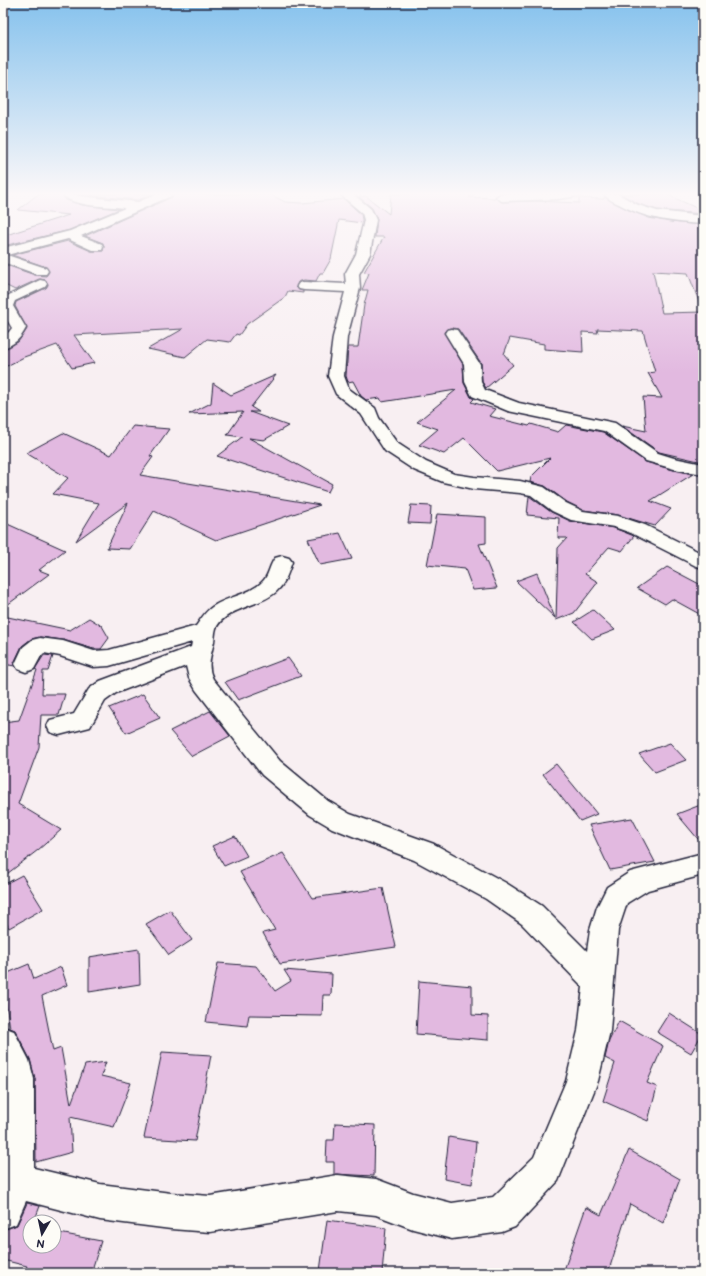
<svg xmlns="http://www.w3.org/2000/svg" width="706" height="1276" font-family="'Balsamiq Sans',sans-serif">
	<rect width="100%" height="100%" fill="#f8eff2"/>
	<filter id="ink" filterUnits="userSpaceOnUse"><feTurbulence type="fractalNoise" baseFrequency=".025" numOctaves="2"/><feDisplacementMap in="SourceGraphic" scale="8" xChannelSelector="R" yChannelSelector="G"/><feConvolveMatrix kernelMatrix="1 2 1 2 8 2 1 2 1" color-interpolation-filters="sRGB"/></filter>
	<g filter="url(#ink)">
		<g fill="#e2b9e0" stroke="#22223b">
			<path d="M 38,194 L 62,194 L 66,200 L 82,205 L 119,209 L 70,230 L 3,246 L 3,236 L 69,215 L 18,210 Z"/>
			<path d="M 78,194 L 153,194 L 138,200 Z"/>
			<path d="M 174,194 L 270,194 L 285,202 L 302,203 L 344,199 L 361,214 L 362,220 L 362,223 L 339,220 L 331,259 L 323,273 L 320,273 L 316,281 L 304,280 L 298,282 L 296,287 L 299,290 L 303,291 L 303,293 L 288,291 L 285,297 L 247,324 L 239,335 L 236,334 L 230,342 L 207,339 L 185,357 L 148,349 L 183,329 L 74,335 L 94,363 L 72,368 L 57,345 L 24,357 L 3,368 L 3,349 L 18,342 L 27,329 L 15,306 L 16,302 L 46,288 L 48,285 L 46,280 L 39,279 L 15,290 L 3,284 L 3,264 L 35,275 L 46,276 L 49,272 L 46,267 L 12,255 L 68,241 L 91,251 L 103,251 L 104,247 L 103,243 L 85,236 L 172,197 Z"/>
			<path d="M 391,194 L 475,194 L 469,197 L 495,198 L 502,202 L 535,201 L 579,203 L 579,198 L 604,199 L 604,197 L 629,210 L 649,218 L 670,222 L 703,225 L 703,307 L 701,307 L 688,273 L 653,271 L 662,313 L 703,312 L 703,462 L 659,452 L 622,426 L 646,431 L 643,397 L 662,398 L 648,373 L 655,372 L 643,331 L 597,329 L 598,333 L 582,332 L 583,352 L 544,349 L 544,344 L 510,338 L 504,354 L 513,365 L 486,388 L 482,382 L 481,363 L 458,329 L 452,328 L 447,329 L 444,332 L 463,364 L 464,383 L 471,397 L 474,399 L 471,402 L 495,409 L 489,416 L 529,426 L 531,424 L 558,432 L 566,425 L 603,432 L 646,462 L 674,470 L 693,474 L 650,501 L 671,509 L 655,526 L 618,515 L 583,510 L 567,502 L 545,486 L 530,482 L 531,477 L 550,458 L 497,471 L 464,438 L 444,454 L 419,445 L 438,429 L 417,422 L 456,390 L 382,402 L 380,398 L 366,400 L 361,396 L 353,381 L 348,382 L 346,376 L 348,347 L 358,347 L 364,305 L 368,290 L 362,290 L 369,273 L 364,272 L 384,237 L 375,237 L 377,219 L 372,208 L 359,197 L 366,196 L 389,214 Z"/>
			<path d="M 621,194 L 666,194 L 703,211 L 703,214 L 657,210 L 639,204 Z"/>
			<path d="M 276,375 L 251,407 L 259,412 L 250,412 L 288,426 L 264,440 L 249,438 L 332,484 L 328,492 L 217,456 L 242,437 L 227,435 L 243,412 L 189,414 L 211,403 L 213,383 L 231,395 Z"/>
			<path d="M 133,426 L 169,429 L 150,456 L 153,457 L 140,475 L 320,505 L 216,540 L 154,511 L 130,549 L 107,548 L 128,503 L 76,541 L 99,503 L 53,494 L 68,478 L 26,453 L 63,433 L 111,455 Z"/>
			<path d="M 529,496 L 551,512 L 570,521 L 614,528 L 634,536 L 622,551 L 609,547 L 585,574 L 598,582 L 574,613 L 556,620 L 558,548 L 567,538 L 558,538 L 559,518 L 527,515 Z"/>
			<path d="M 411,505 L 431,506 L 430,524 L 408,523 Z"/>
			<path d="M 437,514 L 486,517 L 486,543 L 479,544 L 497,588 L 473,590 L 465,569 L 427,565 Z"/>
			<path d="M 3,522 L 65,550 L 39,570 L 49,574 L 3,608 Z"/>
			<path d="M 340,533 L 352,559 L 320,565 L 308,539 Z"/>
			<path d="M 667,567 L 703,586 L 703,616 L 672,599 L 665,604 L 637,588 Z"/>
			<path d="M 537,573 L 555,618 L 516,581 Z"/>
			<path d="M 593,610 L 615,630 L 592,639 L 574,622 Z"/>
			<path d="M 3,616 L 70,630 L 89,618 L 102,626 L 109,638 L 101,649 L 94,649 L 63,640 L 40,637 L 31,639 L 22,646 L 14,663 L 15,666 L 3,664 Z"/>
			<path d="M 44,655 L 53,656 L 48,671 L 43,671 L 42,694 L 65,694 L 59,715 L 41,715 L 39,747 L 18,804 L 61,830 L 38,850 L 3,877 L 3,722 L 19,720 L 37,670 L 35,669 Z"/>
			<path d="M 288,658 L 301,676 L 238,700 L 225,682 Z"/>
			<path d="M 143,694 L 160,718 L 126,733 L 109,708 Z"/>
			<path d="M 210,711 L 230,736 L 192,756 L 170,731 Z"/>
			<path d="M 670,743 L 686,760 L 655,772 L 639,754 Z"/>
			<path d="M 556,764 L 597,814 L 580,821 L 543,774 Z"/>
			<path d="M 703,804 L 703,845 L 677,814 Z"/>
			<path d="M 632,818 L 655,862 L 610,870 L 589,825 Z"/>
			<path d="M 235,836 L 247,856 L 224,866 L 212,846 Z"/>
			<path d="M 283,853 L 312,898 L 383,888 L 396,947 L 280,964 L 263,933 L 275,930 L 240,872 Z"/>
			<path d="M 22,875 L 43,909 L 9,928 L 3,917 L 3,885 Z"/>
			<path d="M 170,910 L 192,940 L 169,955 L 146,924 Z"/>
			<path d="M 139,949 L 140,984 L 89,992 L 89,957 Z"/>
			<path d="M 218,963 L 256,966 L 275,991 L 291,981 L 284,970 L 332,974 L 331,995 L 323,995 L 322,1016 L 249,1015 L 247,1026 L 206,1022 Z"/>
			<path d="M 29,964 L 34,979 L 61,967 L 67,985 L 42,996 L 53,1051 L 61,1048 L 71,1104 L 85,1065 L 106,1062 L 101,1076 L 131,1083 L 114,1127 L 70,1117 L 72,1152 L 36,1162 L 35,1079 L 30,1059 L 15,1030 L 10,1028 L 3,986 L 3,975 Z"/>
			<path d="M 419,981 L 472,986 L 472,1015 L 488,1016 L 488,1040 L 416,1034 Z"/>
			<path d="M 669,1013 L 702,1034 L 691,1053 L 657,1032 Z"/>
			<path d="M 619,1021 L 663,1046 L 647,1083 L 657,1087 L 648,1121 L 603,1101 L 615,1063 L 605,1058 L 609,1041 Z"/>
			<path d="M 162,1052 L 211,1055 L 195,1141 L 144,1138 Z"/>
			<path d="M 335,1123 L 375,1125 L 374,1176 L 334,1174 L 334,1162 L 326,1162 L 327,1140 L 334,1140 Z"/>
			<path d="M 449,1137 L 476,1142 L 472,1184 L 444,1179 Z"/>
			<path d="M 629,1150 L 680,1179 L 663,1223 L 630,1204 L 608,1273 L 563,1273 L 586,1207 L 601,1215 Z"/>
			<path d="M 27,1203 L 40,1206 L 34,1222 L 30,1222 L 30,1246 L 54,1246 L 54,1232 L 101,1241 L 91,1273 L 24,1273 L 27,1266 L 3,1260 L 3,1230 L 17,1225 Z"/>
			<path d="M 327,1220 L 386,1228 L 382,1273 L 335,1273 L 320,1271 Z"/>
		</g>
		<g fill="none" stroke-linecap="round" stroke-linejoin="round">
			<defs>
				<g id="minor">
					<path d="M 63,194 L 75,194 L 79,196 L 138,202 L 157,194 L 173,194 L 171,196 L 81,236 L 102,244 L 103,247 L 102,250 L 92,250 L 68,239 L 7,255 L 46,268 L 48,271 L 46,274 L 36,274 L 3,262 L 3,248 L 70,231 L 125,208 C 110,206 70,207 63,194 Z"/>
					<path d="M 340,194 L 353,194 L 371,209 L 376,220 L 370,254 L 359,274 L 360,288 L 347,337 L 344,376 L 349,389 L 375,408 L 379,418 L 397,443 L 426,462 L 454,474 L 474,477 L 520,481 L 544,487 L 566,503 L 583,511 L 618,516 L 645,525 L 703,554 L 703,568 L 696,566 L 631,533 L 614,527 L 571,520 L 552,511 L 531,495 L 520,493 L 474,489 L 443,482 L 414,470 L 385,451 L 361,414 L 336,394 L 328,376 L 333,337 L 345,292 L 304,290 L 299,289 L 297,286 L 299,283 L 304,282 L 346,284 L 345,274 L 356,254 L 364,220 L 362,213 Z"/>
					<path d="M 580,194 L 578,196 L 558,199 L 502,201 L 498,199 L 496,197 L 500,194 Z"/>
					<path d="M 604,194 L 618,194 L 638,205 L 657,211 L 703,216 L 703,224 C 673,222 646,219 619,204 C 614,202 608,199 604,194 Z"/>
					<path d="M 40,280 L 45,281 L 47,284 L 45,287 L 15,301 L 13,306 L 26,328 C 21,338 14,345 3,348 L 3,336 L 9,332 L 12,328 L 3,313 L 3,298 Z"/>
					<path d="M 452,329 L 457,330 L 480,364 L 481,382 L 485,390 L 519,403 L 615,423 L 658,453 L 674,458 L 703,464 L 703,474 L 674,469 L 646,461 L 604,431 L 508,411 L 472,396 L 465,382 L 464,364 L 445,333 L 447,330 Z"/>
					<path d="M 282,556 L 289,558 L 292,562 C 288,573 285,584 276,592 C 259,607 227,607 216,628 C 214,634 215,640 213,646 C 210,658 207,667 213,679 L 280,761 L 328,801 L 350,814 L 434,844 L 506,883 L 542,906 L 587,951 L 590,930 L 597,907 L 607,887 L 630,872 L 703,853 L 703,875 L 648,890 L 627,903 L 618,930 L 610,1031 L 598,1081 L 558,1181 L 515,1227 L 502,1232 L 452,1239 L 413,1229 L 376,1215 L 338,1211 L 210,1232 L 171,1229 L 100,1220 L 26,1201 L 16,1224 L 3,1229 L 3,1027 L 14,1031 L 29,1060 L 34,1079 L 34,1168 L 100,1184 L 171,1193 L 210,1196 L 338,1175 L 376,1179 L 413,1193 L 452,1203 L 493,1197 L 534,1157 L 566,1081 L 578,1031 L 583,987 L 522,924 L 486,899 L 414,860 L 332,828 L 310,815 L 262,775 L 196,690 L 189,678 L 186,666 L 116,693 L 105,701 L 90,727 L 59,735 L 50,732 L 47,726 L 50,720 L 74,714 L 89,689 L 100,681 L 191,647 L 192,642 L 109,666 L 93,667 L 60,656 L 44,653 L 41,656 L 34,669 L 26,672 L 18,669 L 15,664 L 23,647 L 32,640 L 40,638 L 63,641 L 94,651 L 109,650 L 196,626 C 201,619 205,612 212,607 C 228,596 251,595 264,580 C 269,574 270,564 275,558 Z"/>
				</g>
			</defs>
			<use href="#minor" stroke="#22223b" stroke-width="3"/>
			<use href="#minor" fill="#fdfcf7" fill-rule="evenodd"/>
		</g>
	</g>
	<linearGradient id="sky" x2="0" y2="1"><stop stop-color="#86c2ed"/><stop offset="0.52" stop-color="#fcf8f9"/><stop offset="1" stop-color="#fcf8f9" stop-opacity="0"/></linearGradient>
	<rect width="706" height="373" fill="url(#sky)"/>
	<rect width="706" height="1276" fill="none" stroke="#fdfcf7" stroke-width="16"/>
	<rect x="8" y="8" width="690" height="1260" fill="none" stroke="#22223b" stroke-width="1.5" filter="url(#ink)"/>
	<g transform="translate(42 1234) rotate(189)"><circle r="19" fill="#fdfcf7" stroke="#a5a5ac"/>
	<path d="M0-3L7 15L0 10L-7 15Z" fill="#22223b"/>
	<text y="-6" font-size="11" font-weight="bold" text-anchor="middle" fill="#22223b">N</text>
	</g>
</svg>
